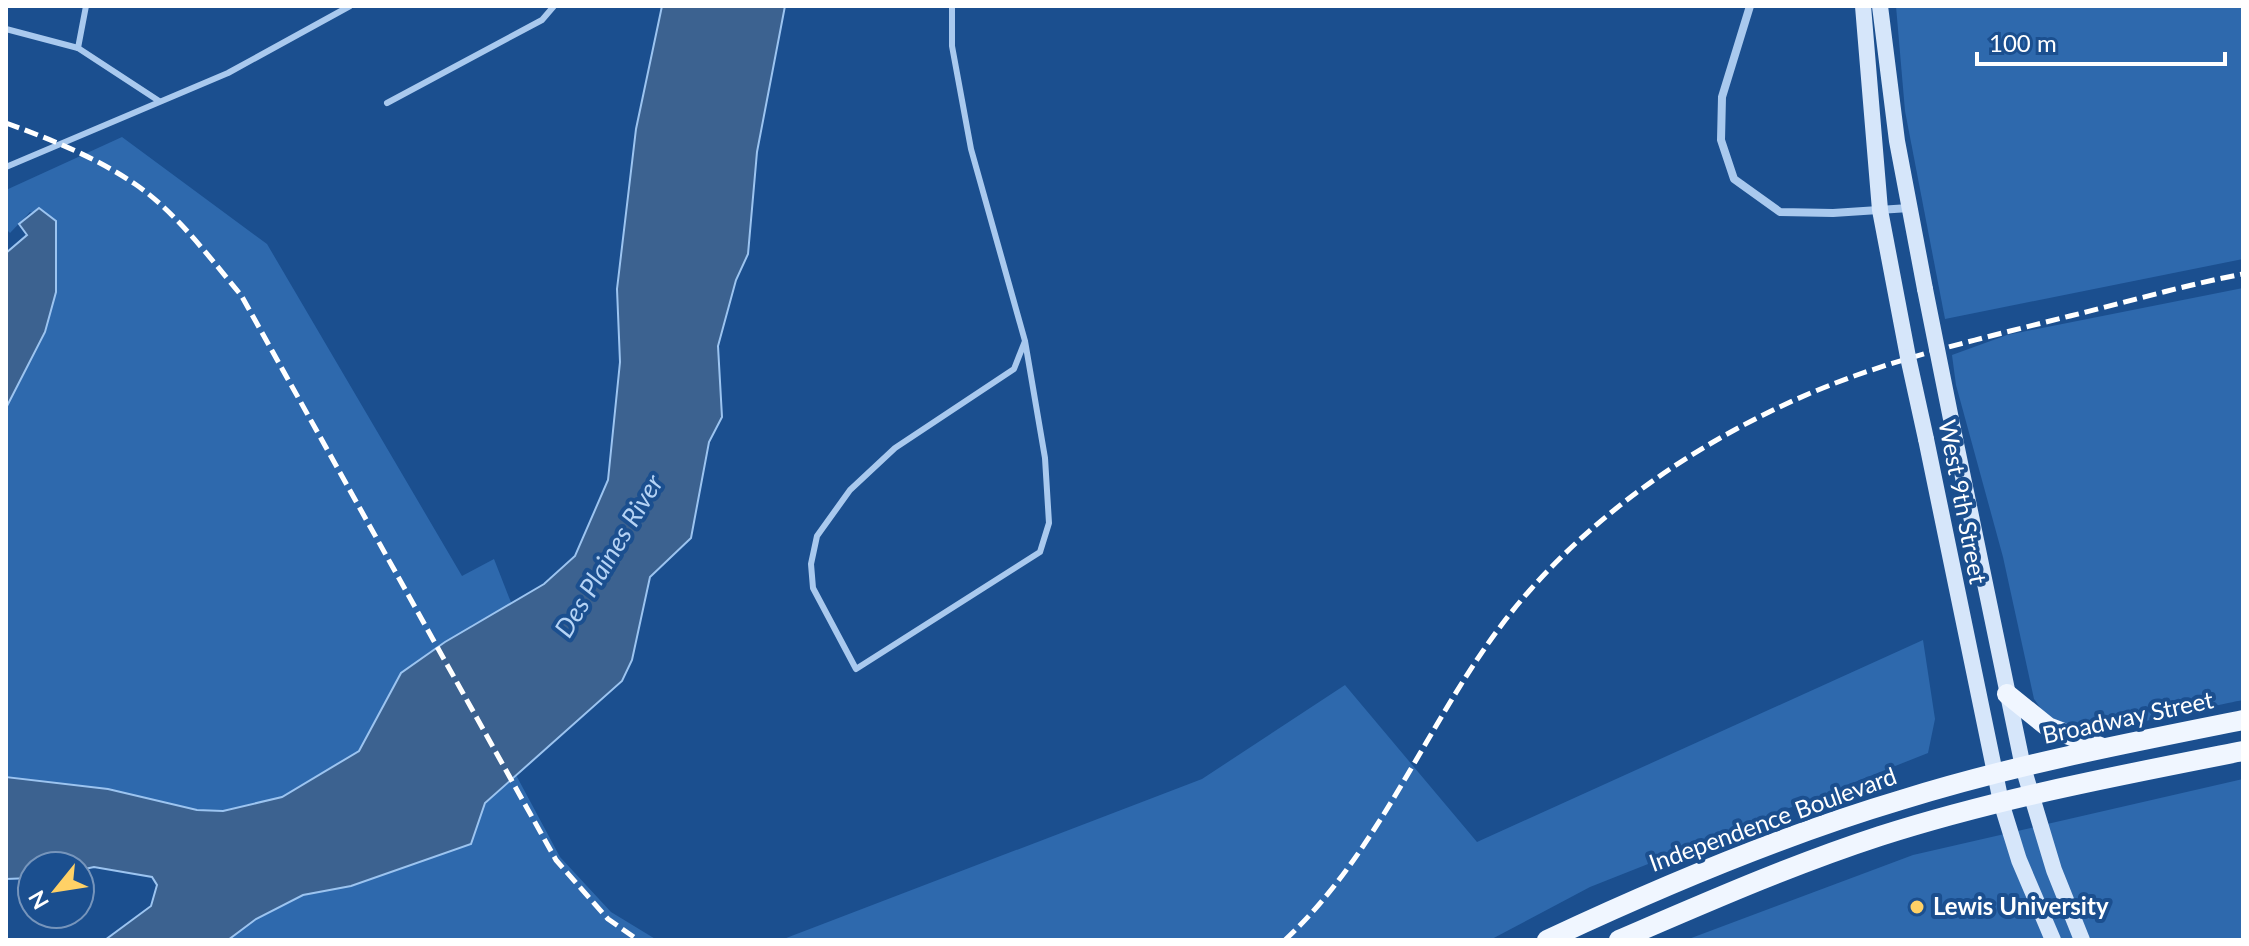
<svg xmlns="http://www.w3.org/2000/svg" width="2249" height="946" font-family="Lato,sans-serif">
	<rect width="100%" height="100%" fill="#1b4f8f"/>
	<g fill="#2e69ad">
		<path d="M 1896,6 L 2243,6 L 2243,259 L 1945,319 L 1905,111 Z"/>
		<path d="M 122,137 L 267,244 L 462,576 L 494,559 L 512,605 L 472,625 L 377,721 L 359,751 L 282,797 L 223,811 L 196,810 L 108,789 L 6,777 L 6,408 L 45,332 L 56,292 L 56,221 L 30,212 L 10,233 L 6,229 L 6,190 Z"/>
		<path d="M 2243,288 L 2243,700 C 2206,707 2097,736 2065,729 C 2052,726 2042,710 2034,699 L 2003,557 L 1956,385 L 1952,355 L 2007,335 Z"/>
		<path d="M 1923,640 L 1935,719 L 1928,753 L 1590,887 L 1490,940 L 781,940 L 1202,779 L 1345,685 L 1477,842 Z"/>
		<path d="M 516,775 L 560,857 L 611,912 L 657,940 L 228,940 L 256,919 L 303,895 L 351,886 L 471,844 L 485,803 Z"/>
		<path d="M 2243,779 L 2243,940 L 1686,940 L 1913,855 Z"/>
	</g>
	<g fill="#3c6290" stroke="#9cc4f0" stroke-width="2">
		<path d="M 662,6 L 785,6 L 757,152 L 748,254 L 736,280 L 718,346 L 722,417 L 709,442 L 691,538 L 650,577 L 632,660 L 622,681 L 485,803 L 471,844 L 351,886 L 303,895 L 256,919 L 228,940 L 105,940 L 151,906 L 157,885 L 152,877 L 94,867 L 80,870 L 80,866 L 32,866 L 32,878 L 6,879 L 6,777 L 108,789 L 197,810 L 223,811 L 282,797 L 359,751 L 401,673 L 445,642 L 544,584 L 575,556 L 608,480 L 620,362 L 617,289 L 636,129 Z"/>
		<path d="M 39,208 L 56,221 L 56,292 L 45,332 L 6,408 L 6,253 L 27,235 L 19,224 Z"/>
	</g>
	<g fill="none" stroke-linecap="round" stroke-linejoin="round">
		<g stroke="#a9c9ee" stroke-width="6">
			<path d="M 952,6 L 952,46 L 971,149 L 1025,341 L 1045,458 L 1049,523 L 1040,552 L 856,669 L 813,588 L 811,564 L 817,536 L 850,490 L 895,448 L 1014,369 L 1025,341"/>
			<path d="M 6,29 L 78,48 L 159,101"/>
			<path d="M 78,48 L 86,6"/>
			<path d="M 387,103 L 542,20 L 554,6"/>
			<path d="M 6,167 L 228,73 L 350,6"/>
		</g>
		<path stroke="#a9c9ee" stroke-width="8" d="M 1750,6 L 1722,97 L 1721,140 L 1734,179 L 1780,212 L 1833,213 L 1909,208"/>
		<g stroke="#d6e6fa" stroke-width="16">
			<path d="M 1863,6 L 1880,210 L 1908,357"/>
			<path d="M 1880,6 L 1897,141 L 1925,289"/>
			<path d="M 1953,429 L 2023,767 L 2054,870 L 2082,940"/>
			<path d="M 1926,439 L 2001,802 L 2019,860 L 2053,940"/>
		</g>
		<g stroke="#f0f6ff" stroke-width="20">
			<path d="M 2007,694 L 2048,727 L 2103,748"/>
			<path d="M 1547,940 C 1662,886 1780,836 1901,800 C 2013,765 2128,743 2243,720"/>
			<path d="M 1619,940 C 1705,903 1791,865 1880,836 C 1999,798 2121,775 2243,751"/>
		</g>
		<g stroke="#fff" stroke-width="5" stroke-dasharray="14 6" stroke-linecap="butt">
			<path d="M 6,123 C 50,139 95,157 135,184 C 176,212 209,257 241,295 L 556,860 L 608,919 L 638,940"/>
			<path d="M 1285,940 C 1391,841 1435,696 1531,589 C 1616,493 1736,418 1857,375 C 1926,351 1999,334 2070,316 C 2127,302 2185,285 2243,274"/>
		</g>
		<g stroke="#d6e6fa" stroke-width="16">
			<path d="M 1925,289 L 1953,429"/>
			<path d="M 1908,357 L 1926,439"/>
		</g>
	</g>
	<circle fill="#ffd166" stroke="#1b4f8f" stroke-width="3" cx="1917" cy="907" r="8"/>
	<g text-anchor="middle" stroke-width="8" stroke-linejoin="round" paint-order="stroke">
		<g font-size="24" fill="#fff" stroke="#1b4f8f">
			<text transform="translate(1962 502) rotate(79)" y="8">West 9th Street</text>
			<text transform="translate(2128 718) rotate(-12)" y="8">Broadway Street</text>
			<text transform="translate(1773 820) rotate(-20)" y="8">Independence Boulevard</text>
		</g>
		<g font-size="24" font-weight="bold" fill="#fff" stroke="#1b4f8f" text-anchor="start">
			<text x="1933" y="915">Lewis University</text>
		</g>
		<g font-size="26" font-style="italic" fill="#b5d3f5" stroke="#1b4f8f">
			<text transform="translate(609 556) rotate(-59)" y="9">Des Plaines River</text>
		</g>
	</g>
	<rect width="2249" height="946" fill="none" stroke="#ffffff" stroke-width="16"/>
	<g transform="translate(56 890) rotate(240)"><circle r="38" fill="#1b4f8f" stroke="#7695bc" stroke-width="2"/>
	<path d="M0-6L14 30L0 20L-14 30Z" fill="#ffd166"/>
	<text y="-12" font-size="22" font-weight="bold" text-anchor="middle" fill="#ffffff">N</text>
	</g>
	<path d="M1977 52v12h248v-12" fill="none" stroke="#ffffff" stroke-width="4"/>
	<text x="1989" y="52" font-size="24" fill="#ffffff" stroke="#1b4f8f" stroke-width="6" paint-order="stroke">100 m</text>
</svg>
